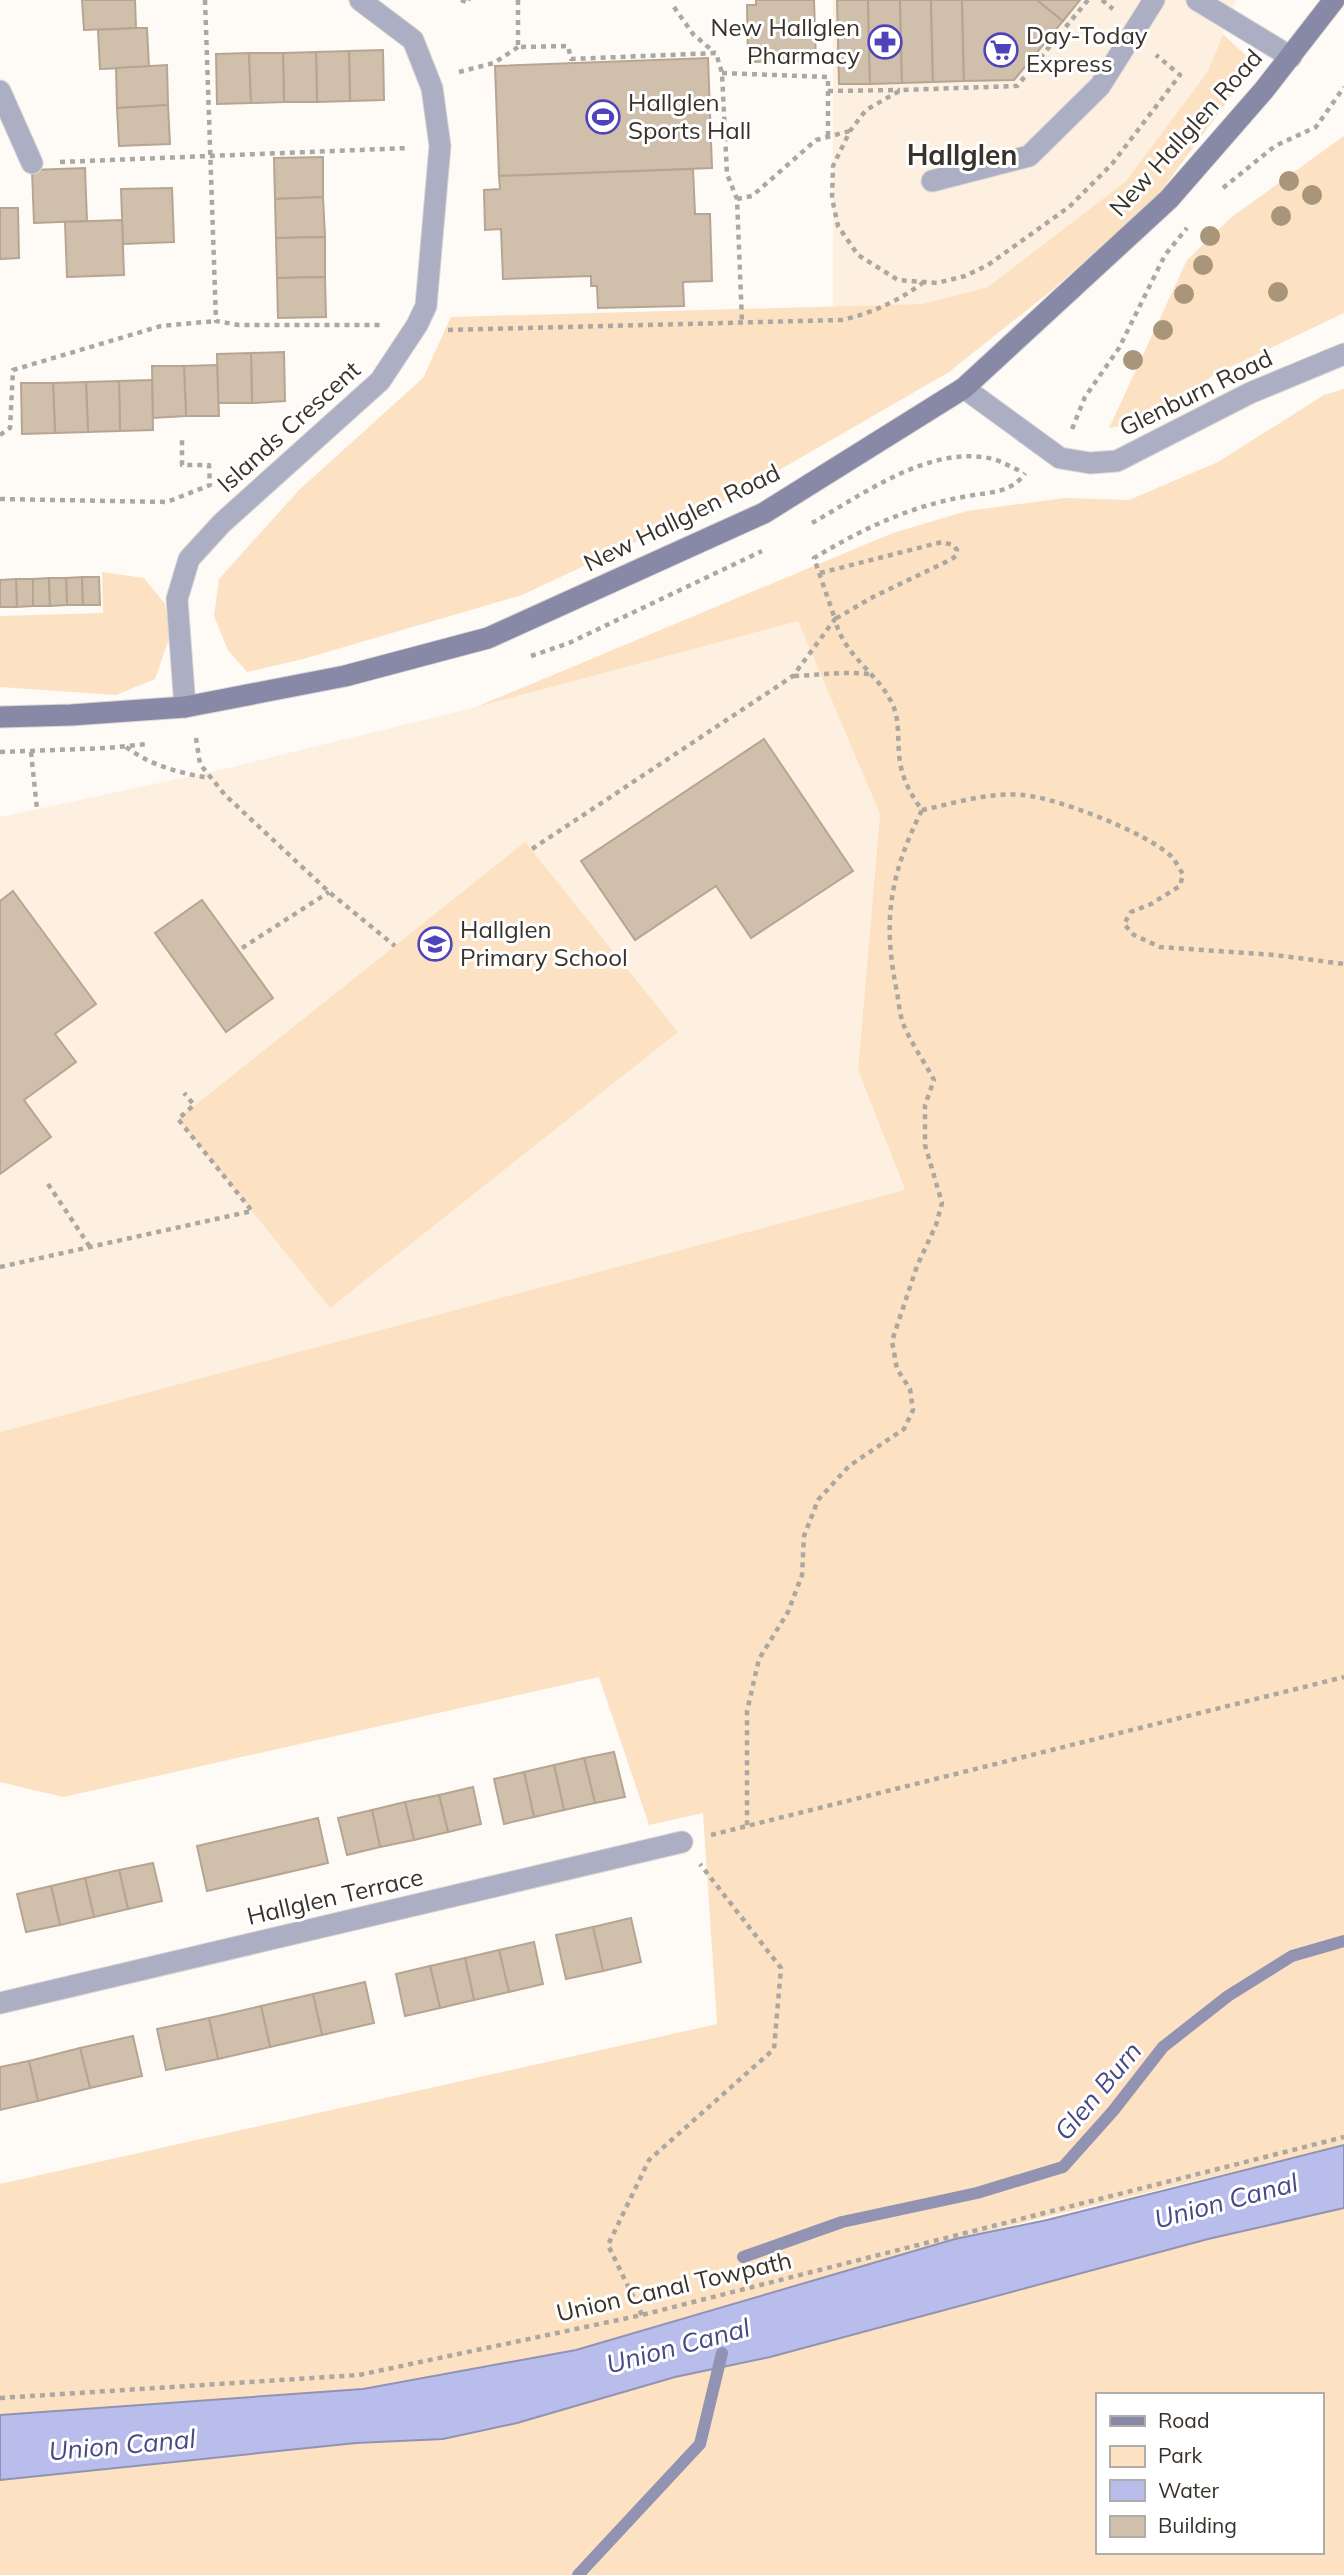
<svg xmlns="http://www.w3.org/2000/svg" width="1344" height="2575" font-family="Mulish,sans-serif">
	<rect width="100%" height="100%" fill="#fefbf7"/>
	<g fill="#fef0e1">
		<path d="M 833,0 L 1236,0 L 1208,71 L 1126,181 L 988,287 L 922,304 L 833,308 Z"/>
		<path d="M 798,620 L 880,814 L 858,1070 L 905,1191 L 0,1432 L 0,817 L 224,769 L 476,707 Z"/>
	</g>
	<g fill="#fce1c2" fill-rule="evenodd">
		<path d="M 1223,34 L 1255,64 L 1155,199 L 1052,290 L 949,372 L 736,495 L 522,595 L 303,659 L 247,672 L 228,650 L 214,616 L 219,579 L 299,490 L 423,378 L 451,317 L 922,304 L 988,287 L 1126,181 L 1208,71 Z"/>
		<path d="M 1344,136 L 1344,313 L 1214,375 L 1149,420 L 1109,428 L 1187,260 L 1233,216 Z"/>
		<path d="M 1344,389 L 1344,2149 L 1219,2175 L 955,2239 L 576,2350 L 363,2389 L 0,2415 L 0,2184 L 717,2024 L 703,1813 L 649,1825 L 599,1677 L 63,1797 L 0,1782 L 0,1432 L 905,1190 L 858,1070 L 880,814 L 798,621 L 476,707 L 893,533 L 967,511 L 1065,498 L 1129,500 L 1218,462 L 1324,395 Z"/>
		<path d="M 102,572 L 144,578 L 165,604 L 170,636 L 155,679 L 116,695 L 0,687 L 0,616 L 103,613 Z"/>
		<path d="M 525,842 L 678,1032 L 330,1308 L 178,1119 Z"/>
		<path d="M 1344,2208 L 1344,2575 L 0,2575 L 0,2480 L 356,2443 L 443,2439 L 517,2423 L 675,2377 L 770,2357 L 1208,2239 ZM 1097,2395 L 1321,2395 L 1321,2552 L 1097,2552 Z"/>
	</g>
	<path fill="#b9bdec" stroke="#9293b2" stroke-width="2" d="M 1344,2145 L 1344,2208 L 1208,2239 L 770,2357 L 675,2377 L 517,2423 L 443,2439 L 356,2443 L 0,2480 L 0,2415 L 363,2389 L 576,2350 L 955,2239 L 1047,2220 Z"/>
	<g fill="none" stroke-linecap="round" stroke-linejoin="round">
		<g stroke="#9293b2" stroke-width="12">
			<path d="M 743,2257 L 842,2222 L 977,2193 L 1063,2167 L 1113,2111 L 1163,2047 L 1228,1996 L 1292,1956 L 1344,1941"/>
			<path d="M 578,2575 L 700,2444 L 722,2353"/>
		</g>
	</g>
	<g fill="#d0bfab" stroke="#b6a592" stroke-width="2">
		<path d="M 82,0 L 135,0 L 136,28 L 84,30 Z"/>
		<path d="M 756,0 L 814,0 L 816,61 L 748,62 L 747,5 L 756,5 Z"/>
		<path d="M 837,0 L 868,0 L 870,84 L 839,84 Z"/>
		<path d="M 868,0 L 900,0 L 902,83 L 870,84 Z"/>
		<path d="M 900,0 L 931,0 L 933,82 L 902,83 Z"/>
		<path d="M 931,0 L 962,0 L 964,81 L 933,82 Z"/>
		<path d="M 962,0 L 1037,0 L 1063,21 L 1014,80 L 964,81 Z"/>
		<path d="M 1037,0 L 1080,0 L 1063,21 Z"/>
		<path d="M 136,28 L 147,28 L 149,67 L 100,69 L 98,30 Z"/>
		<path d="M 383,50 L 384,100 L 350,101 L 349,51 Z"/>
		<path d="M 349,51 L 350,101 L 317,102 L 316,52 Z"/>
		<path d="M 316,52 L 317,102 L 284,102 L 283,53 Z"/>
		<path d="M 249,53 L 251,103 L 217,104 L 216,54 Z"/>
		<path d="M 249,53 L 283,53 L 284,102 L 251,103 Z"/>
		<path d="M 708,58 L 712,168 L 499,176 L 495,66 Z"/>
		<path d="M 167,65 L 168,105 L 117,108 L 116,68 Z"/>
		<path d="M 168,105 L 170,144 L 119,146 L 117,108 Z"/>
		<path d="M 323,157 L 323,197 L 275,199 L 274,158 Z"/>
		<path d="M 85,168 L 87,221 L 34,223 L 32,170 Z"/>
		<path d="M 693,169 L 695,214 L 710,214 L 712,281 L 683,282 L 684,306 L 598,308 L 597,286 L 591,286 L 591,276 L 503,279 L 501,229 L 485,230 L 484,190 L 500,189 L 499,176 Z"/>
		<path d="M 172,188 L 174,242 L 123,244 L 121,189 Z"/>
		<path d="M 323,197 L 325,237 L 276,238 L 275,199 Z"/>
		<path d="M 0,208 L 18,208 L 19,258 L 0,259 Z"/>
		<path d="M 122,220 L 124,275 L 67,277 L 65,222 Z"/>
		<path d="M 325,237 L 325,277 L 277,278 L 276,238 Z"/>
		<path d="M 325,277 L 326,317 L 278,318 L 277,278 Z"/>
		<path d="M 284,352 L 285,401 L 252,403 L 251,353 Z"/>
		<path d="M 251,353 L 252,403 L 218,403 L 217,354 Z"/>
		<path d="M 217,365 L 219,416 L 186,416 L 184,366 Z"/>
		<path d="M 152,366 L 184,366 L 186,416 L 153,418 Z"/>
		<path d="M 152,380 L 153,430 L 120,431 L 119,381 Z"/>
		<path d="M 119,381 L 120,431 L 88,432 L 86,382 Z"/>
		<path d="M 86,382 L 88,432 L 55,433 L 53,383 Z"/>
		<path d="M 21,383 L 53,383 L 55,433 L 22,434 Z"/>
		<path d="M 82,577 L 83,605 L 67,605 L 66,578 Z"/>
		<path d="M 82,577 L 99,577 L 100,605 L 83,605 Z"/>
		<path d="M 49,578 L 50,606 L 33,606 L 33,579 Z"/>
		<path d="M 49,578 L 66,578 L 67,605 L 50,606 Z"/>
		<path d="M 16,579 L 33,579 L 33,606 L 17,607 Z"/>
		<path d="M 16,579 L 17,607 L 0,607 L 0,580 Z"/>
		<path d="M 764,739 L 853,871 L 751,938 L 716,886 L 635,940 L 581,861 Z"/>
		<path d="M 13,891 L 96,1004 L 55,1034 L 76,1062 L 24,1100 L 51,1137 L 0,1174 L 0,901 Z"/>
		<path d="M 202,900 L 273,998 L 226,1032 L 155,933 Z"/>
		<path d="M 614,1752 L 625,1797 L 595,1803 L 584,1758 Z"/>
		<path d="M 584,1758 L 595,1803 L 564,1810 L 554,1765 Z"/>
		<path d="M 554,1765 L 564,1810 L 534,1817 L 524,1772 Z"/>
		<path d="M 524,1772 L 534,1817 L 504,1824 L 494,1779 Z"/>
		<path d="M 473,1787 L 481,1824 L 448,1832 L 439,1795 Z"/>
		<path d="M 439,1795 L 448,1832 L 414,1840 L 405,1802 Z"/>
		<path d="M 405,1802 L 414,1840 L 380,1847 L 372,1810 Z"/>
		<path d="M 372,1810 L 380,1847 L 347,1855 L 338,1818 Z"/>
		<path d="M 318,1818 L 328,1863 L 207,1891 L 197,1846 Z"/>
		<path d="M 153,1863 L 162,1901 L 128,1909 L 119,1870 Z"/>
		<path d="M 119,1870 L 128,1909 L 94,1917 L 85,1878 Z"/>
		<path d="M 85,1878 L 94,1917 L 60,1925 L 51,1886 Z"/>
		<path d="M 51,1886 L 60,1925 L 26,1932 L 17,1894 Z"/>
		<path d="M 631,1918 L 641,1962 L 603,1971 L 593,1927 Z"/>
		<path d="M 593,1927 L 603,1971 L 566,1979 L 556,1935 Z"/>
		<path d="M 534,1942 L 543,1984 L 509,1992 L 499,1950 Z"/>
		<path d="M 499,1950 L 509,1992 L 474,2000 L 465,1958 Z"/>
		<path d="M 465,1958 L 474,2000 L 440,2008 L 430,1966 Z"/>
		<path d="M 430,1966 L 440,2008 L 405,2016 L 396,1974 Z"/>
		<path d="M 365,1982 L 374,2023 L 322,2035 L 313,1994 Z"/>
		<path d="M 313,1994 L 322,2035 L 270,2047 L 261,2006 Z"/>
		<path d="M 261,2006 L 270,2047 L 218,2059 L 209,2018 Z"/>
		<path d="M 209,2018 L 218,2059 L 166,2070 L 157,2029 Z"/>
		<path d="M 133,2036 L 142,2076 L 90,2088 L 80,2048 Z"/>
		<path d="M 80,2048 L 90,2088 L 38,2101 L 29,2061 Z"/>
		<path d="M 29,2061 L 38,2101 L 0,2110 L 0,2067 Z"/>
	</g>
	<g fill="none" stroke-linecap="round" stroke-linejoin="round">
		<defs>
			<g id="lane">
				<path d="M 1197,0 L 1291,57"/>
				<path d="M 932,181 L 1029,156 L 1100,86 L 1154,0"/>
			</g>
			<g id="street">
				<path d="M 0,91 L 32,163"/>
				<path d="M 964,388 L 1060,458 L 1090,463 L 1117,461 L 1250,393 L 1344,354"/>
				<path d="M 185,707 L 177,599 L 189,559 L 222,523 L 380,381 L 417,325 L 426,306 L 440,146 L 432,88 L 413,40 L 360,0"/>
				<path d="M 0,2003 L 682,1842"/>
			</g>
			<path id="secondary" d="M 0,717 L 71,715 L 185,707 L 345,676 L 488,638 L 764,513 L 964,388 L 1169,199 L 1264,90 L 1334,0"/>
		</defs>
		<use href="#lane" stroke="#dad7d2" stroke-width="23"/>
		<use href="#street" stroke="#dad7d2" stroke-width="23"/>
		<use href="#secondary" stroke="#dad7d2" stroke-width="23"/>
		<g stroke="#aba7a1" stroke-width="4.5" stroke-dasharray="5 5" stroke-linecap="butt">
			<path d="M 205,0 L 216,321 L 239,325 L 380,325"/>
			<path d="M 461,0 L 468,3 L 469,0"/>
			<path d="M 518,0 L 518,47 L 568,46 L 571,59 L 716,53 L 722,73 L 727,174 L 737,199 L 742,322"/>
			<path d="M 1088,0 L 1017,86 L 901,90 L 866,110 L 850,131 L 833,166 L 832,198 L 838,226 L 858,255 L 898,280 L 937,283 L 965,276 L 988,265 L 1069,207 L 1112,164 L 1180,75 L 1156,55"/>
			<path d="M 1102,0 L 1113,9"/>
			<path d="M 674,7 L 693,34 L 715,53"/>
			<path d="M 459,72 L 494,63 L 518,47"/>
			<path d="M 722,73 L 828,77 L 828,135"/>
			<path d="M 828,91 L 900,90"/>
			<path d="M 60,162 L 408,148"/>
			<path d="M 1223,188 L 1275,146 L 1316,127 L 1344,87"/>
			<path d="M 737,199 L 752,196 L 816,140 L 850,131"/>
			<path d="M 448,330 L 841,320 C 873,313 898,301 924,282"/>
			<path d="M 1072,429 L 1085,397 L 1119,348 L 1165,255 L 1187,228"/>
			<path d="M 0,435 L 10,428 L 13,370 L 161,326 L 216,321"/>
			<path d="M 0,499 L 167,502 L 210,485 L 209,465 L 182,465 L 182,437"/>
			<path d="M 812,523 C 864,494 930,444 993,459 C 1003,462 1013,468 1023,472"/>
			<path d="M 820,573 L 942,542 L 953,545 L 957,550 L 956,556 L 950,560 L 873,597 L 835,619 L 814,558 C 864,528 910,506 968,496 C 990,492 1012,493 1025,473"/>
			<path d="M 531,656 L 569,643 L 762,551"/>
			<path d="M 794,676 C 820,675 844,671 869,674"/>
			<path d="M 196,738 L 200,764 L 225,795 L 329,892 L 395,946"/>
			<path d="M 126,747 C 150,765 179,773 209,778"/>
			<path d="M 0,752 L 107,748 L 148,744"/>
			<path d="M 31,752 L 37,809"/>
			<path d="M 922,810 C 955,803 989,792 1023,795 C 1058,798 1145,832 1171,856 C 1176,861 1179,869 1183,874 L 1180,886 L 1151,904 L 1131,912 L 1124,924 L 1134,935 L 1160,947 L 1275,955 L 1344,964"/>
			<path d="M 532,849 L 793,676 L 835,619 C 844,658 881,674 894,708 C 900,724 897,744 900,762 C 903,780 911,795 922,810 C 890,874 882,921 897,992 C 899,1004 900,1018 905,1028 C 913,1046 925,1063 934,1080 L 925,1105 L 925,1145 L 942,1203 L 936,1225 L 917,1266 L 892,1341 L 897,1369 L 910,1389 L 913,1410 L 904,1429 L 849,1466 L 818,1500 L 804,1536 L 802,1575 L 788,1612 L 759,1659 L 747,1711 L 747,1826"/>
			<path d="M 242,948 L 329,892"/>
			<path d="M 48,1184 L 90,1247"/>
			<path d="M 0,1267 L 252,1211 L 178,1119 L 194,1105 L 184,1093"/>
			<path d="M 711,1835 L 1344,1677"/>
			<path d="M 642,2315 L 608,2245 L 649,2160 L 774,2049 L 781,1968 L 700,1864"/>
			<path d="M 0,2398 L 359,2375 L 642,2315 L 1344,2137"/>
		</g>
		<use href="#lane" stroke="#acaec3" stroke-width="21"/>
		<use href="#street" stroke="#acaec3" stroke-width="21"/>
		<use href="#secondary" stroke="#8789a7" stroke-width="21"/>
	</g>
	<g fill="#a99579">
		<circle cx="1289" cy="181" r="10"/>
		<circle cx="1312" cy="195" r="10"/>
		<circle cx="1281" cy="216" r="10"/>
		<circle cx="1210" cy="236" r="10"/>
		<circle cx="1203" cy="265" r="10"/>
		<circle cx="1278" cy="292" r="10"/>
		<circle cx="1184" cy="294" r="10"/>
		<circle cx="1163" cy="330" r="10"/>
		<circle cx="1133" cy="360" r="10"/>
	</g>
	<defs>
		<symbol id="pharmacy-ring" viewBox="-11 -11 22 22"><circle r="9.5" fill="#fff" stroke="#4e43ba" stroke-width="1.5"/><path d="M-2-6h4v4h4v4h-4v4h-4v-4h-4v-4h4Z" fill="#4e43ba"/></symbol>
		<symbol id="supermarket-ring" viewBox="-11 -11 22 22"><circle r="9.5" fill="#fff" stroke="#4e43ba" stroke-width="1.5"/><path d="M-6-5.5h2.5l.6 2H6L4.5 2H-2.5L-4.4-4H-6ZM-1.5 3.2a1.3 1.3 0 1 0 .1 0ZM3 3.2a1.3 1.3 0 1 0 .1 0Z" fill="#4e43ba"/></symbol>
		<symbol id="stadium-ring" viewBox="-11 -11 22 22"><circle r="9.5" fill="#fff" stroke="#4e43ba" stroke-width="1.5"/><path d="M0-5a6.5 5 0 1 0 0 10a6.5 5 0 1 0 0-10ZM-3.5-1.8h7v3.6h-7Z" fill="#4e43ba"/></symbol>
		<symbol id="school-ring" viewBox="-11 -11 22 22"><circle r="9.5" fill="#fff" stroke="#4e43ba" stroke-width="1.5"/><path d="M0-5L7-2L0 1L-7-2ZM-4 1L0 2.5L4 1V4Q0 6-4 4Z" fill="#4e43ba"/></symbol>
	</defs>
	<g fill-rule="evenodd">
		<use href="#pharmacy-ring" x="866" y="23" width="38" height="38"/>
		<use href="#supermarket-ring" x="982" y="31" width="38" height="38"/>
		<use href="#stadium-ring" x="584" y="98" width="38" height="38"/>
		<use href="#school-ring" x="416" y="925" width="38" height="38"/>
	</g>
	<g text-anchor="middle" stroke-width="6" stroke-linejoin="round" paint-order="stroke">
		<g font-size="24" fill="#38322a" stroke="#fff" text-anchor="start">
			<text x="860" y="36" text-anchor="end">New Hallglen<tspan x="860" dy="28">Pharmacy</tspan></text>
			<text x="1026" y="44">Day-Today<tspan x="1026" dy="28">Express</tspan></text>
			<text x="628" y="111">Hallglen<tspan x="628" dy="28">Sports Hall</tspan></text>
			<text x="460" y="938">Hallglen<tspan x="460" dy="28">Primary School</tspan></text>
		</g>
		<g font-size="24" fill="#38322a" stroke="#fff">
			<text transform="translate(1186 133) rotate(-48)" y="8">New Hallglen Road</text>
			<text transform="translate(1196 393) rotate(-26)" y="8">Glenburn Road</text>
			<text transform="translate(289 427) rotate(-42)" y="8">Islands Crescent</text>
			<text transform="translate(682 518) rotate(-26)" y="8">New Hallglen Road</text>
			<text transform="translate(335 1897) rotate(-13)" y="8">Hallglen Terrace</text>
			<text transform="translate(674 2287) rotate(-13)" y="8">Union Canal Towpath</text>
		</g>
		<g font-size="26" font-style="italic" fill="#494a85" stroke="#fff">
			<text transform="translate(1098 2091) rotate(-50)" y="9">Glen Burn</text>
			<text transform="translate(1226 2201) rotate(-15)" y="9">Union Canal</text>
			<text transform="translate(678 2346) rotate(-15)" y="9">Union Canal</text>
			<text transform="translate(122 2445) rotate(-5)" y="9">Union Canal</text>
		</g>
		<g font-size="28" font-weight="bold" fill="#38322a" stroke="#fff">
			<text x="962" y="165">Hallglen</text>
		</g>
	</g>
	<rect x="1096" y="2393" width="228" height="161" fill="#ffffff" stroke="#afadaa" stroke-width="2"/>
	<rect x="1110" y="2416" width="35" height="10" fill="#8789a7" stroke="#afadaa" stroke-width="2"/>
	<text x="1158" y="2428" font-size="21" fill="#38322a">Road</text>
	<rect x="1110" y="2446" width="35" height="21" fill="#fce1c2" stroke="#afadaa" stroke-width="2"/>
	<text x="1158" y="2463" font-size="21" fill="#38322a">Park</text>
	<rect x="1110" y="2480" width="35" height="21" fill="#b9bdec" stroke="#afadaa" stroke-width="2"/>
	<text x="1158" y="2498" font-size="21" fill="#38322a">Water</text>
	<rect x="1110" y="2516" width="35" height="21" fill="#d0bfab" stroke="#afadaa" stroke-width="2"/>
	<text x="1158" y="2533" font-size="21" fill="#38322a">Building</text>
</svg>
